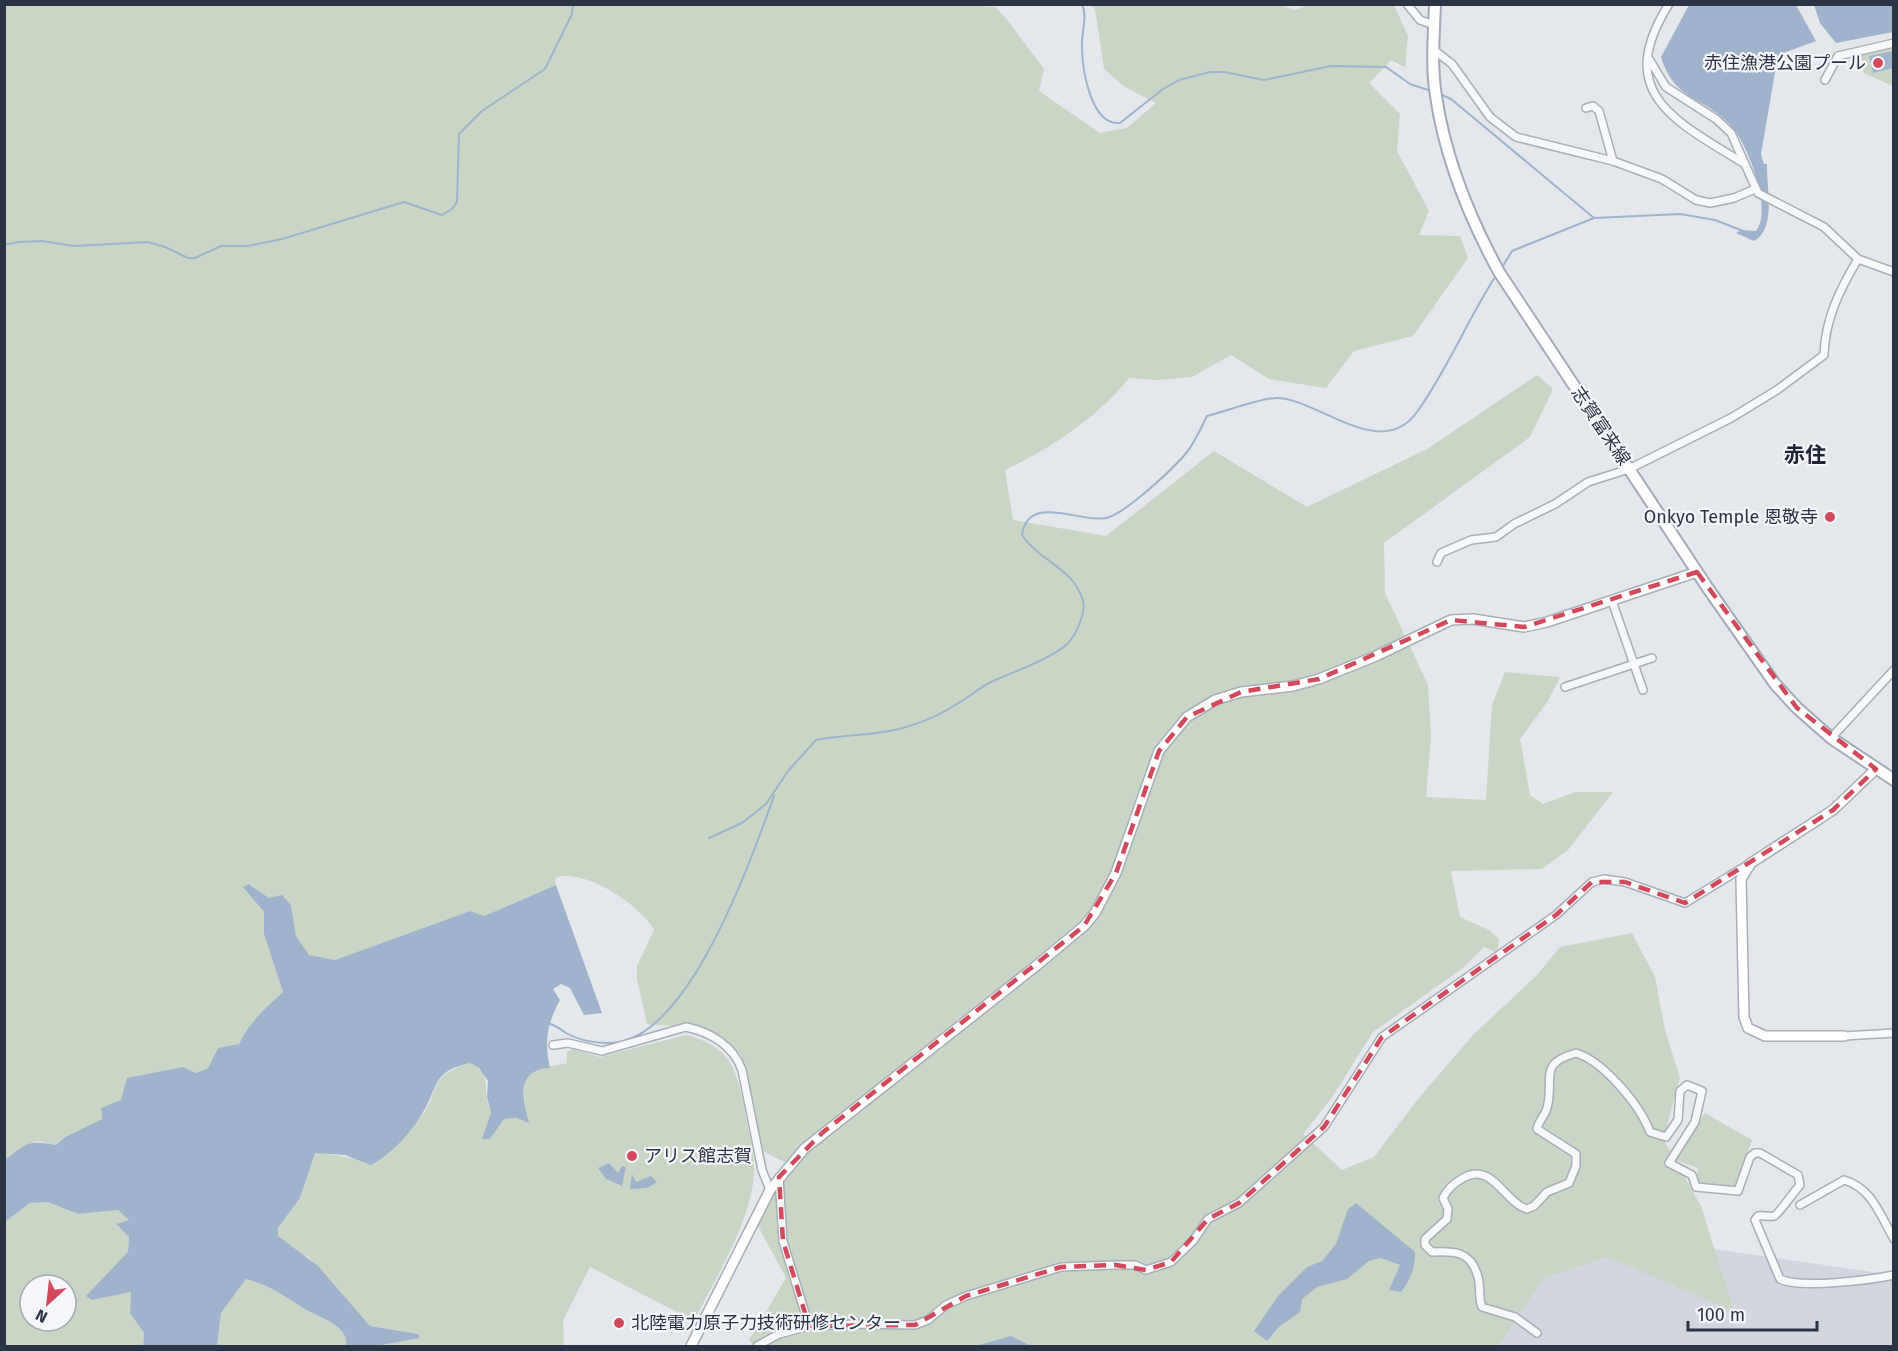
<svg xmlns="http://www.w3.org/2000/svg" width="1898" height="1351" font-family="'Fira Sans','Noto Sans JP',sans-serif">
	<rect width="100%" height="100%" fill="#e4e7ec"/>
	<path fill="#d2d6de" d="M 1555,1226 L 1893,1275 L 1893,1346 L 1462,1346 Z"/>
	<g fill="#c9d6c5" fill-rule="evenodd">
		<path d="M 947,4 L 995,7 L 1005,17 L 1044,69 L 1039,91 L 1100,133 L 1127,128 L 1156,103 L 1125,87 L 1104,69 L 1095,9 L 1090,5 L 1276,4 L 1295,10 L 1308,5 L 1394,5 L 1408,36 L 1405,67 L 1391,60 L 1369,83 L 1400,114 L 1397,151 L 1429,211 L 1419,235 L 1460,236 L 1468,258 L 1413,336 L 1354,351 L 1326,388 L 1269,379 L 1231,355 L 1192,377 L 1157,380 L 1129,378 C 1097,418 1051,448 1005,470 L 1013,520 L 1106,536 L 1214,451 L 1307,507 L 1427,449 L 1537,375 L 1553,389 L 1530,437 L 1384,543 L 1385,593 L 1428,685 L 1431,738 L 1426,797 L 1486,800 L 1492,705 L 1505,672 L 1560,677 L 1548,701 L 1520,739 L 1530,795 L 1543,804 L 1575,792 L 1613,792 L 1568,850 L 1542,869 L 1451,871 L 1460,917 L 1489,930 L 1499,939 L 1498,953 L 1484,947 L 1463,968 L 1373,1032 L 1333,1096 L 1303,1134 L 1342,1170 L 1374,1157 L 1418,1099 L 1472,1036 L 1537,975 L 1560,947 L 1632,933 L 1655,977 L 1665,1030 L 1680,1078 L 1663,1140 L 1673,1156 L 1705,1113 L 1752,1140 L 1735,1188 L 1696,1182 L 1698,1168 L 1675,1160 L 1701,1206 L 1734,1311 L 1607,1257 L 1542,1279 L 1499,1346 L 755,1346 L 749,1340 L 786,1278 L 756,1222 L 788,1171 L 788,1164 L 763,1151 L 742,1057 C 721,1026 681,1027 647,1024 L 637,979 L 637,966 L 654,930 C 641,905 583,867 555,878 L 556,885 L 484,916 L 470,911 L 335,960 L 309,956 L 296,936 L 291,905 L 269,898 L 250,884 L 244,887 L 264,912 L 264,934 L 284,992 C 266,1008 249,1022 239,1044 L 218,1048 L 208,1068 L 101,1108 L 102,1119 L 65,1137 L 56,1145 L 36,1141 L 5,1160 L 5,5 Z"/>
		<path d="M 1893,47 L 1893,86 L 1864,73 L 1860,54 Z"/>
		<path d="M 686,1035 C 730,1047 736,1066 744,1108 C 747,1128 754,1147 754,1167 C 755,1216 716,1277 694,1321 L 590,1267 L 563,1320 L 564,1346 L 376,1346 L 419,1338 L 417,1334 L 370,1326 L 308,1257 L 299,1253 L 278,1236 L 278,1228 L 300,1198 L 315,1152 L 357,1159 C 376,1147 399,1136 416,1121 C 442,1100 421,1077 470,1063 C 491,1074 484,1081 487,1099 C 489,1109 494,1118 498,1127 L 504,1119 L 517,1118 L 528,1122 C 525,1107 517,1074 538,1068 C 547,1066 558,1066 567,1063 L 567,1052 L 573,1049 L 600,1057 Z"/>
		<path d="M 48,1202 L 78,1214 L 118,1210 L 129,1220 L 116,1225 L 129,1237 L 128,1252 L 92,1300 L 131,1291 L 130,1312 L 144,1333 L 143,1346 L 5,1346 L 5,1222 L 30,1203 ZM 30,1285 L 66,1285 L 66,1321 L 30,1321 Z"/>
		<path d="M 246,1279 C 268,1285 282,1293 300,1306 C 313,1316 350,1324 346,1346 L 217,1346 L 221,1313 Z"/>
	</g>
	<g fill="#9fb4cc">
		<path d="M 1689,5 L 1796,5 L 1816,41 L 1778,55 L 1761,154 L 1764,164 L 1767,164 C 1766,185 1777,229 1754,241 L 1736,233 L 1741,230 L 1756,231 C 1773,210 1748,145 1732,127 C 1706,96 1675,103 1661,57 Z"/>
		<path d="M 1814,5 L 1893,5 L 1893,32 L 1836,43 L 1820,23 Z"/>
		<path d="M 1893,51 L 1893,68 L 1873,73 L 1869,56 Z"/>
		<path d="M 249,884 L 269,898 L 282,895 L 291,905 L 296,936 L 309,955 L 335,960 L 470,911 L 484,916 L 556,885 L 602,1013 L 584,1015 L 570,988 L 561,984 L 553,989 L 560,1000 C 547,1024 544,1041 550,1068 C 516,1070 522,1097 529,1123 L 517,1118 L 504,1119 L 490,1139 L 482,1139 L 491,1113 L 487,1097 L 488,1081 L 479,1068 L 470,1063 C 461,1065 447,1069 441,1077 C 435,1084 432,1094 428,1103 C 416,1127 395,1152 371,1165 L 345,1155 L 315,1153 L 300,1198 L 278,1228 L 278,1236 L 318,1266 L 370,1326 L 418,1334 L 420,1338 L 376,1346 L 346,1346 C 350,1324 313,1316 300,1306 C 282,1294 268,1285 246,1279 L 221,1313 L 217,1346 L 143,1346 L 144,1333 L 130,1313 L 131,1292 L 92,1300 L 86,1296 L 128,1252 L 129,1237 L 116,1224 L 129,1220 L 118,1210 L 78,1214 L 48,1202 L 30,1203 L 5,1222 L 5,1160 C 27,1143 27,1140 56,1145 L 65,1137 L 102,1119 L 101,1108 L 121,1100 L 127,1078 L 183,1067 L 196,1073 L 208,1068 L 218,1048 L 239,1044 C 249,1022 266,1008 283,992 L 264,934 L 264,912 L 243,887 Z"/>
		<path d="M 609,1163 L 618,1173 L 622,1166 L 626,1167 L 622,1186 L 606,1179 L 598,1168 Z"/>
		<path d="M 632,1174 L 636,1182 L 651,1176 L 657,1182 L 647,1188 L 630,1189 Z"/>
		<path d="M 1356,1203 L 1415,1252 C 1415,1268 1411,1279 1401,1292 L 1389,1290 L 1400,1265 L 1381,1258 L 1369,1261 L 1347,1279 L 1317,1287 L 1302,1299 L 1300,1312 L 1279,1327 L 1267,1341 L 1254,1331 L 1278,1296 L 1307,1267 L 1322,1261 L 1336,1244 L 1348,1209 Z"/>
		<path d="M 1011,1336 L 1031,1346 L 976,1346 L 979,1345 Z"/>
	</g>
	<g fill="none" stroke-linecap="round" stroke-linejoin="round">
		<g stroke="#9fb4cc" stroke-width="2">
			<path d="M 1082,4 C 1088,18 1081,32 1082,47 C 1082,69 1091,126 1120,123 L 1163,89 L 1179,80 L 1210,72 L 1224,72 L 1264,80 L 1331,66 L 1386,67 L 1410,84 L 1431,91"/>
			<path d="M 1440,94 L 1451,99 L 1594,218"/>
			<path d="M 4,245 L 19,242 L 42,241 L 74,246 L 148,242 L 165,247 L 188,258 L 195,258 L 221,246 L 248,246 L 282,239 L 404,202 L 442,215 L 452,209 L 457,202 L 459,134 L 482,111 L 545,69 L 572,14 L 573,4"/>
			<path d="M 1501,269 L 1512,251 L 1594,218 L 1680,214 L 1715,220 L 1743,231"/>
			<path d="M 709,838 L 742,823 L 766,804 L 788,771 L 816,740 C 846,734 877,736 906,727 C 924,722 945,712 960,702 C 971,696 980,687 991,682 C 1010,673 1054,658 1068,643 C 1076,635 1086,613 1083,601 C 1074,568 1039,561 1022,535 C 1028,492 1082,524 1106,518 C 1125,514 1174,468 1187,452 C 1195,442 1201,428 1207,416 C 1224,412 1263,397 1278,398 C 1320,400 1381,462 1417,412 C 1448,369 1468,318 1497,274"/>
			<path d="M 546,1023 C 555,1024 558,1028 566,1033 C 580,1041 602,1045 619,1042 C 692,1029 751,860 774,796"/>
		</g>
		<defs>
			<g id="street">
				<path d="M 1407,4 L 1420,20 L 1434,25"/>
				<path d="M 1669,4 C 1613,93 1674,120 1743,163"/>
				<path d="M 1434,50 L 1452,64 L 1490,117 L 1516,137 L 1613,161 L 1662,179 L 1696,200 L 1710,203 L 1734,198 L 1755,189"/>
				<path d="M 1649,59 L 1666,87 L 1716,119 L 1731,133 L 1758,193 L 1824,227 L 1858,259 L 1894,272"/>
				<path d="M 1825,80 L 1838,56 L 1894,43"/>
				<path d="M 1586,108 L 1593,106 L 1599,111 L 1613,161"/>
				<path d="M 1437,562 L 1441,553 L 1471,540 L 1496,537 L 1514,524 L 1555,504 L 1588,482 L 1629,469 L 1731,418 L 1777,390 L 1824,355 C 1825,319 1840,289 1858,259"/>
				<path d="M 1612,601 L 1643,690"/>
				<path d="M 1565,687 L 1652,658"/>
				<path d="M 1831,738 L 1894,670"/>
				<path d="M 1844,1036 L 1894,1033"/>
				<path d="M 553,1045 L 568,1043 L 602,1051 L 686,1027 C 710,1032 733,1045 742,1070 L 762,1170 L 770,1190"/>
				<path d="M 779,1177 L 783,1241 L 809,1326"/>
				<path d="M 1800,1205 L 1844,1180 C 1872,1188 1880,1215 1894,1239"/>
				<path d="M 1537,1333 L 1515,1317 L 1482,1307 C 1478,1297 1481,1287 1478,1277 C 1471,1251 1455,1251 1432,1252 L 1425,1245 L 1425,1239 L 1447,1219 L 1448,1209 L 1443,1198 C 1447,1189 1454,1183 1463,1178 C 1492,1161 1504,1202 1527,1209 L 1534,1206 L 1547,1192 L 1569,1183 L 1576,1166 L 1576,1154 L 1537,1129 C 1539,1120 1545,1116 1547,1108 C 1555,1078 1537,1064 1576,1053 C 1603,1061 1640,1105 1650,1132 L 1666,1137 L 1678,1120 L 1680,1091 L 1687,1085 L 1702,1091 L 1695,1122 L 1669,1163 L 1692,1175 L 1696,1187 L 1738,1191 L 1750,1157 L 1755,1153 L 1760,1153 L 1798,1175 L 1800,1185 C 1795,1190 1778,1215 1774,1216 C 1769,1217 1763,1215 1758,1216 L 1755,1220 L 1780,1279 C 1801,1289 1869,1280 1894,1275"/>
				<path d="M 757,1346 L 779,1334 L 809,1326 L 852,1324 L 915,1325 L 928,1320 L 946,1305 L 966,1296 L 1061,1267 L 1116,1265 L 1135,1265 L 1146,1270 L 1171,1262 L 1193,1241 L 1208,1219 L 1239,1203 L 1324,1127 L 1382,1037 L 1556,915 L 1592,882 L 1604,879 L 1625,882 L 1685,903 L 1749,864"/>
			</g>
			<g id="secondary">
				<path d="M 1844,1036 L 1765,1036 L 1748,1028 L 1744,1017 L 1741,879 L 1751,863 L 1833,810 L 1876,769"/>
				<path d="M 691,1346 L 770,1190 L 804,1149 L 1036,966 L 1084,926 L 1095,913 L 1116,873 L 1159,751 L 1187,717 L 1215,700 L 1241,692 L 1293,686 L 1319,679 L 1376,656 L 1451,620 L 1473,619 L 1524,627 L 1547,622 L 1697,572"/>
			</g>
			<path id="primary" d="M 1435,4 C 1434,35 1431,66 1436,96 C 1445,158 1469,217 1499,272 L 1707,587 L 1775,684 L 1797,708 L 1831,738 L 1894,780"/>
		</defs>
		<use href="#street" stroke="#a9aeb7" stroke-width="10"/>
		<use href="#secondary" stroke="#a9aeb7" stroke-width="12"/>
		<use href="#primary" stroke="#a3abb8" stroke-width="14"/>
		<use href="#street" stroke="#f7f8fa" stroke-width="7"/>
		<use href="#secondary" stroke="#fff" stroke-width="9"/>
		<use href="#primary" stroke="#fff" stroke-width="10"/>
	</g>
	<path fill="none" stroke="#d1495b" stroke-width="4.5" stroke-dasharray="12 8" stroke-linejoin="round" d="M 1697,572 L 1797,708 L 1876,769 L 1833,810 L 1685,903 L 1625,882 L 1592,882 L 1556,915 L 1382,1037 L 1324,1127 L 1239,1203 L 1208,1219 L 1171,1262 L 1146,1270 L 1116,1265 L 1061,1267 L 966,1296 L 915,1325 L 809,1326 L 783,1241 L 779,1177 L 822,1133 L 1084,926 L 1116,873 L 1159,751 L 1187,717 L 1241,692 L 1319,679 L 1451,620 L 1524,627 Z"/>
	<g fill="#d1495b" stroke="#f4f6f9" stroke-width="2">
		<circle cx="1878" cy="63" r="6"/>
		<circle cx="1830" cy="517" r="6"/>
		<circle cx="632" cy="1156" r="6"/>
		<circle cx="619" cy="1323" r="6"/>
	</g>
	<g text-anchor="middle" stroke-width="4.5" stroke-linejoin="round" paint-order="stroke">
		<g font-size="18" fill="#2b3445" stroke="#f4f6f9" text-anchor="end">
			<text x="1866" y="69">赤住漁港公園プール</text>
			<text x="1818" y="523">Onkyo Temple 恩敬寺</text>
			<text x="644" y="1162" text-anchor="start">アリス館志賀</text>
			<text x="631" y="1329" text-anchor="start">北陸電力原子力技術研修センター</text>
		</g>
		<g font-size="18" fill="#2b3445" stroke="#f4f6f9">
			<text transform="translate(1601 426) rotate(56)" y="6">志賀富来線</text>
		</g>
		<g font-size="21" font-weight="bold" fill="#1d2536" stroke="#f4f6f9">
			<text x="1805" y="462">赤住</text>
		</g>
	</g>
	<rect width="1898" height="1351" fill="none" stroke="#2b3445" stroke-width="12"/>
	<g transform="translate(48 1303) rotate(207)"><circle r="28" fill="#f4f6f9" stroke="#a4a8b1" stroke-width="1.5"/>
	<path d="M0-4.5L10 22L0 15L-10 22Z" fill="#d1495b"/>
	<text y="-9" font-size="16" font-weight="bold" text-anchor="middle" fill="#2b3445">N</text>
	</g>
	<path d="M1688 1321v9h129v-9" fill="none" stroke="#2b3445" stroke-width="3"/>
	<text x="1697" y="1321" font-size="18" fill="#2b3445" stroke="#f4f6f9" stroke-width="4.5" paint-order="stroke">100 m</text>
</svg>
